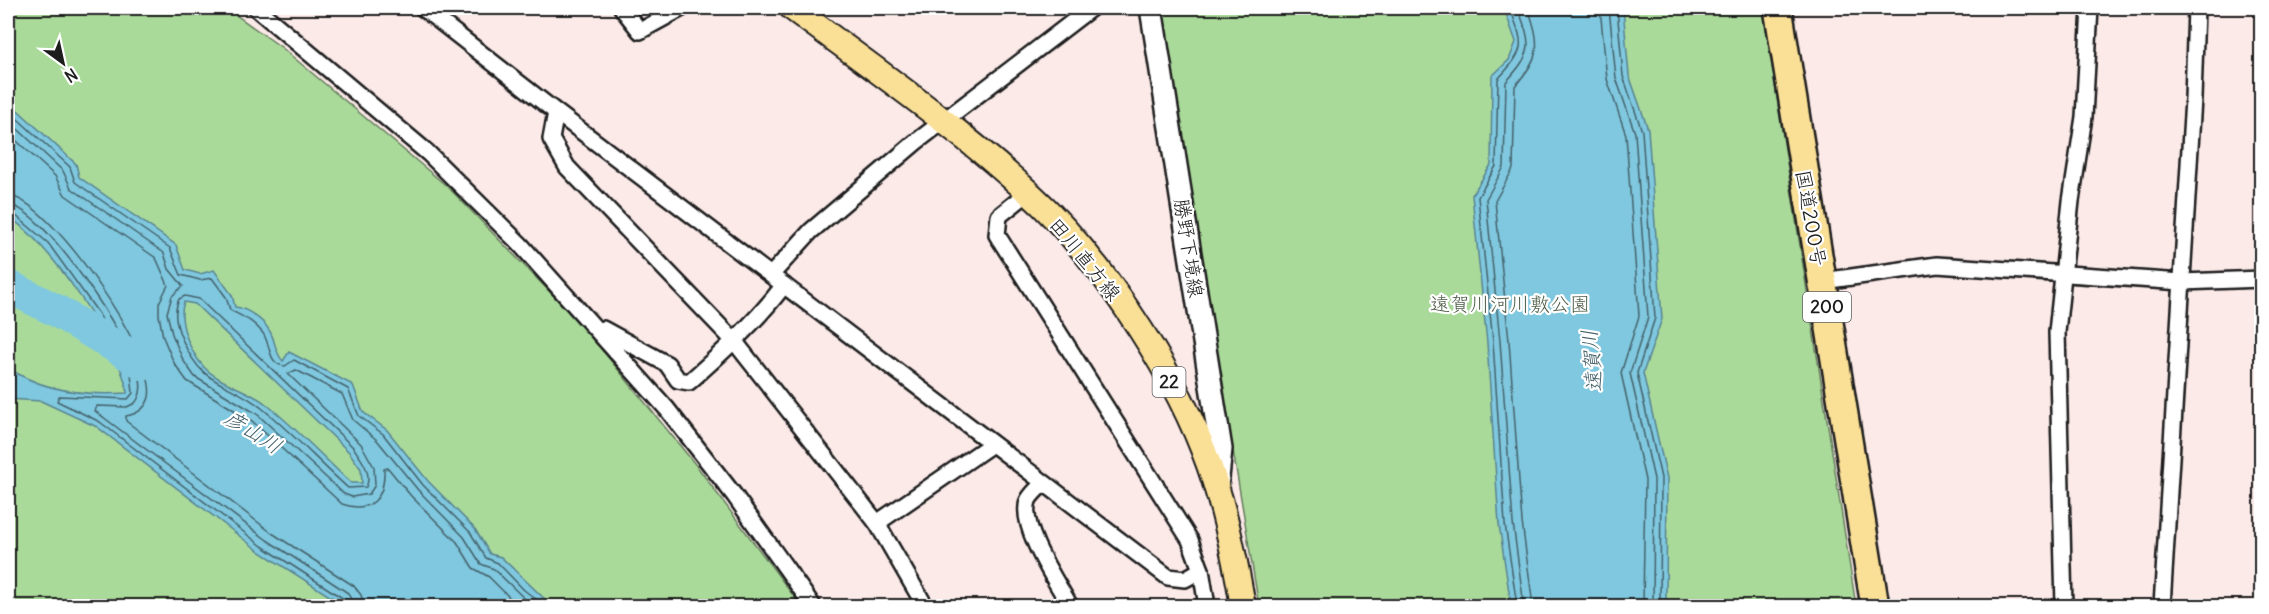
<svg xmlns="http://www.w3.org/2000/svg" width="2269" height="614" font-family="Delius,'Klee One',sans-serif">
	<rect width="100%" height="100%" fill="#fceae9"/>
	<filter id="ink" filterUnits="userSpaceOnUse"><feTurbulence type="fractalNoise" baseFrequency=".0167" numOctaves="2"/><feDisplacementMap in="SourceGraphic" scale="12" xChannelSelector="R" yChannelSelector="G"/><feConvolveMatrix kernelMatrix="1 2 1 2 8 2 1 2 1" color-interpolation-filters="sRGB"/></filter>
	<g filter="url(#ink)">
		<g fill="#aada9a" stroke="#637b5b" stroke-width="1.5">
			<path d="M 8,8 L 226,8 L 281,47 L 449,188 L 581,324 L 699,469 L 801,606 L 17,606 L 8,596 Z"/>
			<path d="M 1159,8 L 1763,8 L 1856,606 L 1259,606 Z"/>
		</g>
		<g fill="#7fc8df" stroke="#578391" stroke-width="1.5" fill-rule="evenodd">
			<path d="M 1504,8 L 1623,8 L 1629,75 L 1648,129 L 1662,319 L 1643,373 L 1667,478 L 1666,606 L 1511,606 L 1499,524 L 1487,343 L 1472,195 L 1491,165 L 1492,76 L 1509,60 L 1516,42 Z"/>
			<path d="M 8,101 L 76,164 L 79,177 L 176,245 L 185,270 L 200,274 L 214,270 L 232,295 L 235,307 C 247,308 263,320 269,330 C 276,340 274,352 283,361 L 289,352 L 353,385 L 363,412 L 387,430 L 428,481 L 475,529 L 490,554 L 501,557 L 552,606 L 345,606 L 259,551 L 97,427 L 41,401 L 8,399 L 8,368 C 43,391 85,396 127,393 C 123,350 46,237 8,217 ZM 184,302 L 195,304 L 349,452 L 361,469 L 362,483 L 351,483 C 323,457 296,428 266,404 C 248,389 219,384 203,366 C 190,351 177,321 184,302 Z"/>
		</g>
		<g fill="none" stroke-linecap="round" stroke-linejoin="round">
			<g stroke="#44616a" stroke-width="1.5">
				<path d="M 1510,8 C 1524,46 1527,48 1498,79 L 1496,166 L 1478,197 L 1493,342 L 1505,524 L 1517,606"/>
				<path d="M 1518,8 C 1532,46 1534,51 1506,82 L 1504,167 L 1486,199 L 1500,341 L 1513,523 L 1524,606"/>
				<path d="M 1528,8 C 1541,45 1541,56 1515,86 L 1513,169 L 1495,201 L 1509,341 L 1522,522 L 1533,606"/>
				<path d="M 1600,8 L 1607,79 L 1626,135 L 1639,316 L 1621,373 L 1645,480 L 1643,606"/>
				<path d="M 1609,8 L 1616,78 L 1635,133 L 1648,317 L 1630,373 L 1654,479 L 1653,606"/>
				<path d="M 1617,8 L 1623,76 L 1642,131 L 1655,318 L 1637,373 L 1661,478 L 1660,606"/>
				<path d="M 8,110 L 70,167 L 75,182 L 170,248 L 181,275 L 200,280 L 212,278 L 226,297 L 230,310 C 243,317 252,320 262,332 C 271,342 267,365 285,366 L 294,360 L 348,389 L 359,416 L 383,434 L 423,485 L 470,532 L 486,558 L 498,563 L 524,590 L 545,606"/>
				<path d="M 8,120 L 63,171 L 71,188 L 164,253 L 169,269 L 183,286 L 172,296 L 167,313 L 172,334 L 183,360 L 195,377 L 257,414 L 344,494 L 352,497 L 369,494 L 375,485 L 374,467 L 361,444 L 288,374 L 296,370 L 342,394 L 353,420 L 377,440 L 418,490 L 464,537 L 481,564 L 494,569 L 532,606"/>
				<path d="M 8,133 L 55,176 L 65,195 L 156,258 L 168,285 L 159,303 L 159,315 L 163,337 L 174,363 L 187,381 L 252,421 L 342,504 C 373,514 385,497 384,469 L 388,468 L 411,496 L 457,542 L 473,568 L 489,577 L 518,606"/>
				<path d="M 8,196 C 49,197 158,357 149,397 C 146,409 137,414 126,416 L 126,421 L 272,533 L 354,586 L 361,595 L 364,606"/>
				<path d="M 8,205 C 43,206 128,339 138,372 C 142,382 142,395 135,403 L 127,407 L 97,406 L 95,411 L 267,540 L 348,593 L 354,606"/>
				<path d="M 8,212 L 14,214 L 48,243 L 99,314 L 131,374 L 133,393 L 128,399 L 59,396 L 57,401 L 100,422 L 262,546 L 344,599 L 347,606"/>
				<path d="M 185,296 L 199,299 L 353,447 C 361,459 373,473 366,487 L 348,488 C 319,462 293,434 263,409 C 227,379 204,390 182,339 C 176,325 173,312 179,299 Z"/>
			</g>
			<path stroke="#7fc8df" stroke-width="33" d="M 8,286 L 57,311 L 144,364"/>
			<defs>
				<g id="street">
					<path d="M 256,8 L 428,153 L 520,244 L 667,409 L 734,495 L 813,606"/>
					<path d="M 423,8 L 556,112 L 1168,577 L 1185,579 L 1201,570"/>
					<path d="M 622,8 L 640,31 L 682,8"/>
					<path d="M 556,112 L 551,139 L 567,167 L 735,342 L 877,523 L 925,606"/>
					<path d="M 1029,192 L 999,216 L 997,235 L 1190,540 L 1201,570 L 1207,606"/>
					<path d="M 771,275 L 811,231 L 916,142 L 1091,8"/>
					<path d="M 1823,281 L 1937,265 L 2182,282 L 2262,279"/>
					<path d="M 603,329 L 667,364 L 678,380 L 689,382 C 724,351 756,322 784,285"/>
					<path d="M 1043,483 C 1039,488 1030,495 1028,501 C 1019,527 1058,584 1070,606"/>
					<path d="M 877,523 L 992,444"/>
					<path d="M 2064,606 L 2057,332 L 2071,201 L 2084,117 L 2090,8"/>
					<path d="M 2162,606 L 2193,99 L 2196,8"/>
				</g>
				<path id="secondary" d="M 1151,8 L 1221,449 L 1217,487"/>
				<path id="primary" d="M 792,8 C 872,67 955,125 1028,192 C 1097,254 1169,363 1203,449 C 1223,499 1234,553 1243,606"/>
				<path id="highway" d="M 1778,8 L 1875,606"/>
			</defs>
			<use href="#street" stroke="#1c1c1c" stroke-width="20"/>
			<use href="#secondary" stroke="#1c1c1c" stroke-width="26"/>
			<use href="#primary" stroke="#1c1c1c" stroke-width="28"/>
			<use href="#highway" stroke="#1c1c1c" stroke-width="32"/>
			<use href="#street" stroke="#fff" stroke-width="15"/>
			<use href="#secondary" stroke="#fff" stroke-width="21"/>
			<use href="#primary" stroke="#fadf96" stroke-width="24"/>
			<use href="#highway" stroke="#fadf96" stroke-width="27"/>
		</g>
	</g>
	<g text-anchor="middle" stroke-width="4.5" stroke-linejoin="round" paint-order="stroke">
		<g fill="#fff" stroke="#606060" stroke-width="1.5">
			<rect x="1803" y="292" width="48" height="30" rx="4.5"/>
			<rect x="1152.5" y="367" width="33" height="30" rx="4.5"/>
		</g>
		<g font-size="18" font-weight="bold" fill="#1c1c1c">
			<text x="1827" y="313">200</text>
			<text x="1169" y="388">22</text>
		</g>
		<g font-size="20" fill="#1c1c1c" stroke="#fff">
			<text transform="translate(1811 218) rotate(80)" y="7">国道200号</text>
			<text transform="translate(1189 248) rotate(81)" y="7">勝野下境線</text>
			<text transform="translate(1085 259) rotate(51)" y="7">田川直方線</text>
		</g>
		<g font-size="20" fill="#4e5e48" stroke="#fff">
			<text x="1510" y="311">遠賀川河川敷公園</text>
		</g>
		<g font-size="21" font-style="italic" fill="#44616a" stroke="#fff">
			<text transform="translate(1592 361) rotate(-95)" y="7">遠賀川</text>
			<text transform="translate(253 432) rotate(32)" y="7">彦山川</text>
		</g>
	</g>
	<rect width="2269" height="614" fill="none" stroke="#fff" stroke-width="30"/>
	<rect x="15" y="15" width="2239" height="584" fill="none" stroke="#1c1c1c" stroke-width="2" filter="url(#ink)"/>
	<g transform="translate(63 63) rotate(147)" stroke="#ffffff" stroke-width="4.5" paint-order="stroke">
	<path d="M0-4.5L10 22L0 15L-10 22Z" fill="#1c1c1c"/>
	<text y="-9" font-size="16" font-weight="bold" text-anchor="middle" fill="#1c1c1c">N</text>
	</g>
</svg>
